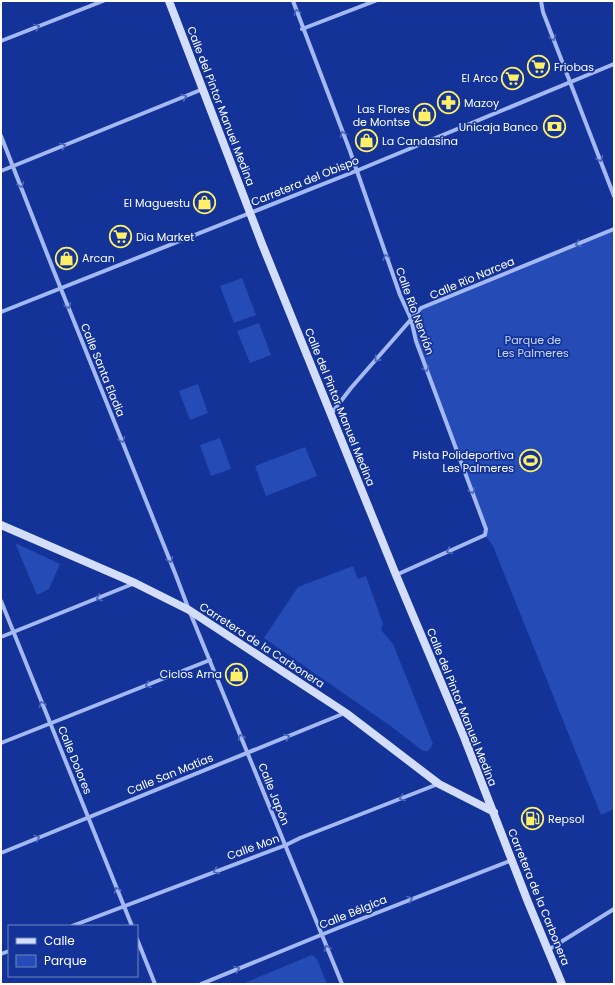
<svg xmlns="http://www.w3.org/2000/svg" width="615" height="985" font-family="Poppins,sans-serif">
	<rect width="100%" height="100%" fill="#133398"/>
	<g fill="#254bb6">
		<path d="M 614,229 L 614,809 L 601,815 L 493,546 L 485,535 L 486,528 L 416,341 L 411,319 L 421,308 Z"/>
		<path d="M 242,278 L 256,315 L 234,323 L 220,286 Z"/>
		<path d="M 259,323 L 271,355 L 250,363 L 237,331 Z"/>
		<path d="M 198,384 L 208,413 L 190,420 L 179,391 Z"/>
		<path d="M 220,438 L 231,469 L 211,476 L 200,445 Z"/>
		<path d="M 305,447 L 317,476 L 266,496 L 255,466 Z"/>
		<path d="M 15,543 L 60,564 L 49,589 L 37,595 Z"/>
		<path d="M 353,566 L 358,579 L 366,576 L 383,624 L 381,630 L 393,644 L 433,744 L 428,751 L 423,751 L 392,727 L 264,638 L 298,587 Z"/>
		<path d="M 312,955 L 317,959 L 327,984 L 242,984 Z"/>
	</g>
	<g fill="none" stroke-linecap="round" stroke-linejoin="round">
		<g stroke="#a4b9f3" stroke-width="4">
			<path d="M 293,1 L 350,151 L 400,295 L 411,319 L 416,341 L 486,529 L 485,535 L 396,575"/>
			<path d="M 541,1 L 543,12 L 614,196"/>
			<path d="M 302,29 L 375,1"/>
			<path d="M 1,41 L 103,1"/>
			<path d="M 1,136 L 53,269 L 175,573 L 189,610 L 342,984"/>
			<path d="M 1,171 L 203,89"/>
			<path d="M 1,312 L 356,171 L 614,64"/>
			<path d="M 331,414 L 351,388 L 421,308 L 614,229"/>
			<path d="M 1,601 L 132,926"/>
			<path d="M 1,637 L 135,583"/>
			<path d="M 1,743 L 210,660"/>
			<path d="M 1,853 L 345,713"/>
			<path d="M 72,926 L 286,845 L 300,838 L 438,784"/>
			<path d="M 137,939 L 155,984"/>
			<path d="M 548,950 L 614,909"/>
			<path d="M 1,954 L 9,951"/>
			<path d="M 201,984 L 338,928 L 512,860"/>
		</g>
		<g stroke="#d3ddfd" stroke-width="8">
			<path d="M 169,1 L 262,244 L 396,575 L 464,737 L 528,902 L 562,984"/>
			<path d="M 1,525 L 135,583 L 189,610 L 346,713 L 439,784 L 494,812"/>
		</g>
	</g>
	<defs><path id="oneway-chevron" d="M-2-3.5L2.5 0L-2 3.5" fill="none" stroke-width="1.6" stroke-linecap="round" stroke-linejoin="round"/></defs>
	<g stroke="#4d69bc">
		<use href="#oneway-chevron" transform="translate(297 12) rotate(-110)"/>
		<use href="#oneway-chevron" transform="translate(37 27) rotate(-21)"/>
		<use href="#oneway-chevron" transform="translate(553 38) rotate(70)"/>
		<use href="#oneway-chevron" transform="translate(184 97) rotate(-22)"/>
		<use href="#oneway-chevron" transform="translate(343 134) rotate(-111)"/>
		<use href="#oneway-chevron" transform="translate(63 146) rotate(-22)"/>
		<use href="#oneway-chevron" transform="translate(600 159) rotate(68)"/>
		<use href="#oneway-chevron" transform="translate(21 185) rotate(69)"/>
		<use href="#oneway-chevron" transform="translate(578 244) rotate(158)"/>
		<use href="#oneway-chevron" transform="translate(386 257) rotate(-110)"/>
		<use href="#oneway-chevron" transform="translate(68 306) rotate(68)"/>
		<use href="#oneway-chevron" transform="translate(377 359) rotate(132)"/>
		<use href="#oneway-chevron" transform="translate(426 369) rotate(69)"/>
		<use href="#oneway-chevron" transform="translate(122 440) rotate(68)"/>
		<use href="#oneway-chevron" transform="translate(472 491) rotate(69)"/>
		<use href="#oneway-chevron" transform="translate(449 551) rotate(156)"/>
		<use href="#oneway-chevron" transform="translate(170 560) rotate(68)"/>
		<use href="#oneway-chevron" transform="translate(99 598) rotate(158)"/>
		<use href="#oneway-chevron" transform="translate(148 685) rotate(158)"/>
		<use href="#oneway-chevron" transform="translate(42 704) rotate(-112)"/>
		<use href="#oneway-chevron" transform="translate(241 737) rotate(-112)"/>
		<use href="#oneway-chevron" transform="translate(287 737) rotate(-22)"/>
		<use href="#oneway-chevron" transform="translate(402 798) rotate(159)"/>
		<use href="#oneway-chevron" transform="translate(37 838) rotate(-22)"/>
		<use href="#oneway-chevron" transform="translate(216 871) rotate(159)"/>
		<use href="#oneway-chevron" transform="translate(117 890) rotate(-112)"/>
		<use href="#oneway-chevron" transform="translate(410 899) rotate(-21)"/>
		<use href="#oneway-chevron" transform="translate(327 948) rotate(-112)"/>
		<use href="#oneway-chevron" transform="translate(237 969) rotate(-22)"/>
	</g>
	<defs>
		<symbol id="supermarket-ring" viewBox="-11 -11 22 22"><circle r="9.5" fill="#133398" stroke="#fff066" stroke-width="1.5"/><path d="M-6-5.5h2.5l.6 2H6L4.5 2H-2.5L-4.4-4H-6ZM-1.5 3.2a1.3 1.3 0 1 0 .1 0ZM3 3.2a1.3 1.3 0 1 0 .1 0Z" fill="#fff066"/></symbol>
		<symbol id="pharmacy-ring" viewBox="-11 -11 22 22"><circle r="9.5" fill="#133398" stroke="#fff066" stroke-width="1.5"/><path d="M-2-6h4v4h4v4h-4v4h-4v-4h-4v-4h4Z" fill="#fff066"/></symbol>
		<symbol id="shop-ring" viewBox="-11 -11 22 22"><circle r="9.5" fill="#133398" stroke="#fff066" stroke-width="1.5"/><path d="M-5-2.5h2.3a2.7 3.5 0 0 1 5.4 0H5L5.5 6h-11ZM-1.5-2.5h3a1.5 2.3 0 0 0-3 0Z" fill="#fff066"/></symbol>
		<symbol id="bank-ring" viewBox="-11 -11 22 22"><circle r="9.5" fill="#133398" stroke="#fff066" stroke-width="1.5"/><path d="M-6-4H6V4H-6ZM0-2.3a2.3 2.3 0 1 0 0 4.6a2.3 2.3 0 1 0 0-4.6Z" fill="#fff066"/></symbol>
		<symbol id="stadium-ring" viewBox="-11 -11 22 22"><circle r="9.5" fill="#133398" stroke="#fff066" stroke-width="1.5"/><path d="M0-5a6.5 5 0 1 0 0 10a6.5 5 0 1 0 0-10ZM-3.5-1.8h7v3.6h-7Z" fill="#fff066"/></symbol>
		<symbol id="fuel-ring" viewBox="-11 -11 22 22"><circle r="9.5" fill="#133398" stroke="#fff066" stroke-width="1.5"/><path d="M-5.5-6h7V0h2V4h1.3V-2.5L3-4.5l.8-.8L6-3V5H2.5V1h-1V6h-7ZM-4.2-4.7v3.2H.2V-4.7Z" fill="#fff066"/></symbol>
	</defs>
	<g fill-rule="evenodd">
		<use href="#supermarket-ring" x="526" y="54" width="25" height="25"/>
		<use href="#supermarket-ring" x="500" y="66" width="25" height="25"/>
		<use href="#pharmacy-ring" x="436" y="90" width="25" height="25"/>
		<use href="#shop-ring" x="412" y="102" width="25" height="25"/>
		<use href="#bank-ring" x="542" y="114" width="25" height="25"/>
		<use href="#shop-ring" x="354" y="128" width="25" height="25"/>
		<use href="#shop-ring" x="192" y="190" width="25" height="25"/>
		<use href="#supermarket-ring" x="108" y="224" width="25" height="25"/>
		<use href="#shop-ring" x="54" y="246" width="25" height="25"/>
		<use href="#stadium-ring" x="518" y="448" width="25" height="25"/>
		<use href="#shop-ring" x="224" y="662" width="25" height="25"/>
		<use href="#fuel-ring" x="520" y="806" width="25" height="25"/>
	</g>
	<g text-anchor="middle" stroke-width="3.5" stroke-linejoin="round" paint-order="stroke">
		<g font-size="11" fill="#fff" stroke="#133398" text-anchor="start">
			<text x="554" y="71">Friobas</text>
			<text x="498" y="82" text-anchor="end">El Arco</text>
			<text x="464" y="107">Mazoy</text>
			<text x="410" y="113" text-anchor="end">Las Flores<tspan x="410" dy="13">de Montse</tspan></text>
			<text x="538" y="131" text-anchor="end">Unicaja Banco</text>
			<text x="382" y="145">La Candasina</text>
			<text x="190" y="207" text-anchor="end">El Maguestu</text>
			<text x="136" y="241">Dia Market</text>
			<text x="82" y="262">Arcan</text>
			<text x="514" y="459" text-anchor="end">Pista Polideportiva<tspan x="514" dy="13">Les Palmeres</tspan></text>
			<text x="222" y="678" text-anchor="end">Ciclos Arna</text>
			<text x="548" y="823">Repsol</text>
		</g>
		<g font-size="11" fill="#fff" stroke="#133398">
			<text transform="translate(221 106) rotate(69)" y="4">Calle del Pintor Manuel Medina</text>
			<text transform="translate(305 181) rotate(-22)" y="4">Carretera del Obispo</text>
			<text transform="translate(472 278) rotate(-23)" y="4">Calle Río Narcea</text>
			<text transform="translate(415 311) rotate(70)" y="4">Calle Río Nervión</text>
			<text transform="translate(103 370) rotate(68)" y="4">Calle Santa Eladia</text>
			<text transform="translate(340 407) rotate(68)" y="4">Calle del Pintor Manuel Medina</text>
			<text transform="translate(262 645) rotate(33)" y="4">Carretera de la Carbonera</text>
			<text transform="translate(462 707) rotate(68)" y="4">Calle del Pintor Manuel Medina</text>
			<text transform="translate(75 760) rotate(68)" y="4">Calle Dolores</text>
			<text transform="translate(170 774) rotate(-22)" y="4">Calle San Matías</text>
			<text transform="translate(274 794) rotate(68)" y="4">Calle Japón</text>
			<text transform="translate(253 847) rotate(-20)" y="4">Calle Mon</text>
			<text transform="translate(539 897) rotate(68)" y="4">Carretera de la Carbonera</text>
			<text transform="translate(353 912) rotate(-22)" y="4">Calle Bélgica</text>
		</g>
		<g font-size="11" fill="#ccd9fd" stroke="#133398">
			<text x="533" y="344">Parque de<tspan x="533" dy="13">Les Palmeres</tspan></text>
		</g>
	</g>
	<rect width="615" height="985" fill="none" stroke="#ffffff" stroke-width="4"/>
	<rect x="8" y="925" width="130" height="52" fill="#133398" stroke="#7185c1"/>
	<rect x="16" y="938" width="20" height="6" fill="#d3ddfd" stroke="#7185c1"/>
	<text x="44" y="945" font-size="12" fill="#ffffff">Calle</text>
	<rect x="16" y="955" width="20" height="12" fill="#254bb6" stroke="#7185c1"/>
	<text x="44" y="965" font-size="12" fill="#ffffff">Parque</text>
</svg>
